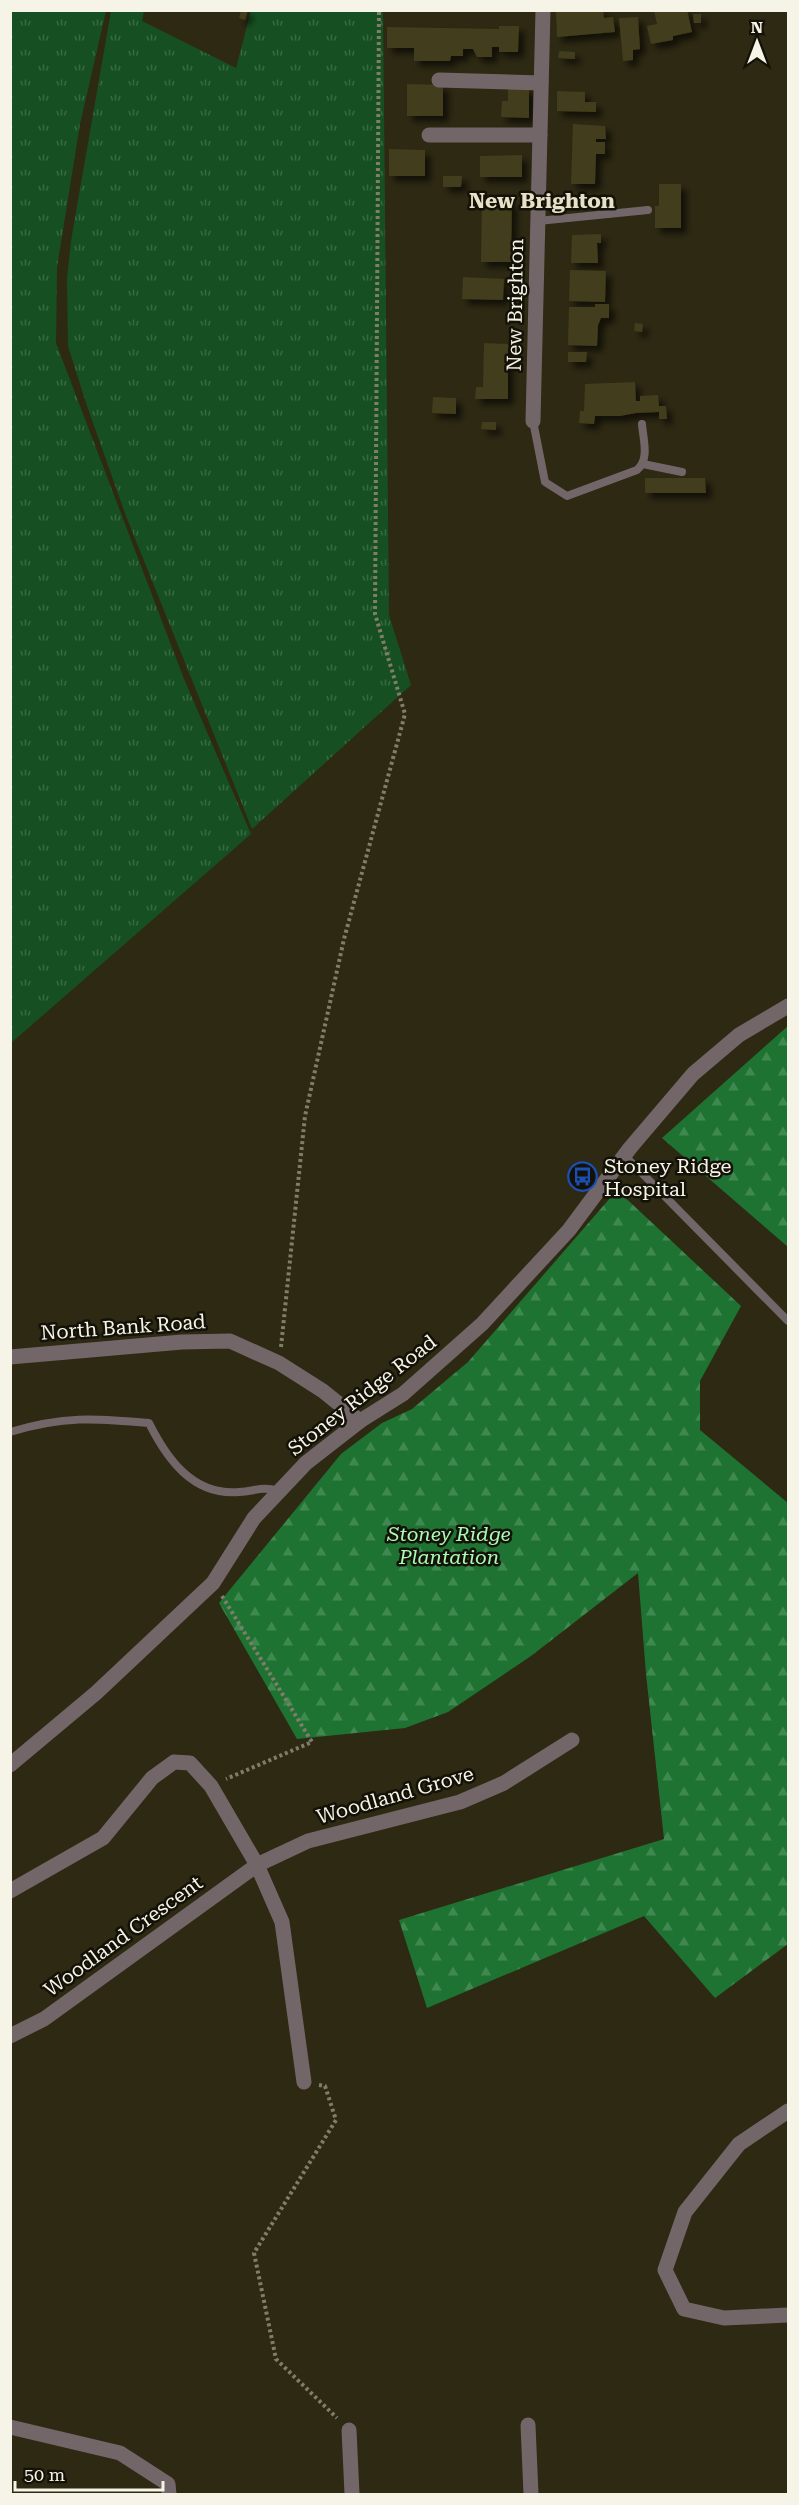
<svg xmlns="http://www.w3.org/2000/svg" width="799" height="2505" font-family="'Roboto Serif',serif">
	<defs>
		<pattern id="grass-tufts" width="24" height="20" patternUnits="userSpaceOnUse" patternTransform="scale(1.5)"><rect width="24" height="20" fill="#165022"/><path d="M3 7l-1-3M5 7V3M7 7l1-3M15 17l-1-3M17 17v-4M19 17l1-3" fill="none" stroke="#386a42"/></pattern>
		<pattern id="forest-firs" width="22" height="20" patternUnits="userSpaceOnUse" patternTransform="scale(1.5)"><rect width="22" height="20" fill="#1e7332"/><path d="M5 1l3.5 6h-7zM16 11l3.5 6h-7z" fill="#3f8850"/></pattern>
		<filter id="shadow"><feDropShadow dx="5.5" dy="5.5" stdDeviation="3" flood-color="#0009"/></filter>
	</defs>
	<rect width="100%" height="100%" fill="#2d2913"/>
	<g fill="url(#grass-tufts)">
		<path d="M 11,10 L 106,11 L 80,124 L 57,267 L 56,343 L 184,679 L 251,834 L 11,1043 Z"/>
		<path d="M 111,11 L 144,11 L 142,21 L 236,68 L 251,11 L 383,11 L 389,615 L 411,685 L 252,829 L 126,516 L 86,403 L 68,346 L 67,279 L 71,241 Z"/>
	</g>
	<g fill="url(#forest-firs)">
		<path d="M 788,1026 L 788,1247 L 662,1138 Z"/>
		<path d="M 617,1190 L 741,1306 L 700,1381 L 700,1430 L 788,1503 L 788,1944 L 715,1998 L 644,1916 L 427,2008 L 399,1920 L 664,1839 L 646,1674 L 638,1573 L 531,1656 L 448,1712 L 405,1728 L 297,1739 L 219,1603 L 341,1454 L 382,1423 L 412,1409 L 468,1362 Z"/>
	</g>
	<g fill="#433d1b" filter="url(#shadow)">
		<path d="M 241,10 L 248,10 L 245,20 L 239,18 Z"/>
		<path d="M 603,10 L 604,18 L 613,17 L 615,32 L 557,37 L 556,12 Z"/>
		<path d="M 687,10 L 692,32 L 673,36 L 673,40 L 651,44 L 647,26 L 657,24 L 654,11 Z"/>
		<path d="M 693,14 L 701,14 L 701,23 L 694,23 Z"/>
		<path d="M 638,17 L 640,49 L 633,50 L 633,60 L 623,61 L 619,18 Z"/>
		<path d="M 499,26 L 519,26 L 518,52 L 499,52 L 499,47 L 492,47 L 492,57 L 477,57 L 473,49 L 463,49 L 463,56 L 451,56 L 450,61 L 414,61 L 414,48 L 387,48 L 387,27 L 499,29 Z"/>
		<path d="M 559,51 L 575,52 L 575,59 L 558,58 Z"/>
		<path d="M 407,84 L 443,85 L 443,116 L 407,116 Z"/>
		<path d="M 508,88 L 529,88 L 529,118 L 501,117 L 502,101 L 508,101 Z"/>
		<path d="M 557,91 L 585,92 L 585,102 L 596,102 L 596,112 L 557,111 Z"/>
		<path d="M 573,124 L 605,126 L 606,139 L 596,139 L 596,142 L 605,142 L 605,154 L 596,154 L 595,184 L 571,184 Z"/>
		<path d="M 389,149 L 425,150 L 425,176 L 389,176 Z"/>
		<path d="M 522,155 L 522,177 L 480,177 L 480,156 Z"/>
		<path d="M 443,176 L 462,176 L 461,187 L 443,187 Z"/>
		<path d="M 659,184 L 681,184 L 681,228 L 655,228 L 655,206 L 659,206 Z"/>
		<path d="M 482,200 L 512,201 L 511,262 L 481,262 Z"/>
		<path d="M 601,234 L 601,243 L 597,243 L 598,263 L 571,263 L 572,235 Z"/>
		<path d="M 570,270 L 606,271 L 605,302 L 569,301 Z"/>
		<path d="M 463,277 L 504,279 L 503,300 L 462,299 Z"/>
		<path d="M 595,304 L 609,304 L 609,318 L 601,318 L 598,325 L 597,346 L 568,345 L 569,307 L 595,307 Z"/>
		<path d="M 635,323 L 643,324 L 642,332 L 634,331 Z"/>
		<path d="M 484,343 L 508,344 L 508,399 L 475,399 L 476,387 L 483,387 Z"/>
		<path d="M 568,352 L 587,352 L 586,362 L 568,362 Z"/>
		<path d="M 635,382 L 636,401 L 640,401 L 640,396 L 658,395 L 659,406 L 666,406 L 667,419 L 659,419 L 659,412 L 636,413 L 620,416 L 595,416 L 594,424 L 579,423 L 580,411 L 584,411 L 585,384 Z"/>
		<path d="M 433,397 L 456,398 L 456,414 L 432,413 Z"/>
		<path d="M 482,422 L 496,422 L 496,430 L 481,429 Z"/>
		<path d="M 645,478 L 705,478 L 706,493 L 645,493 Z"/>
	</g>
	<g fill="none" stroke-linecap="round" stroke-linejoin="round">
		<g stroke="#817d6b" stroke-width="4" stroke-dasharray="3 3" stroke-linecap="butt">
			<path d="M 281,1347 L 305,1116 L 344,939 L 405,714 L 375,614 L 379,10"/>
			<path d="M 222,1596 L 312,1742 L 226,1779"/>
			<path d="M 319,2085 L 325,2086 L 336,2120 L 254,2253 L 276,2359 L 337,2418"/>
		</g>
		<g stroke="#736669" stroke-width="8">
			<path d="M 538,221 L 648,210"/>
			<path d="M 533,421 L 545,482 L 567,496 L 637,470 C 650,459 643,439 642,424"/>
			<path d="M 643,464 L 682,472"/>
			<path d="M 624,1155 L 788,1321"/>
			<path d="M 10,1432 C 63,1416 95,1418 149,1423 C 167,1459 193,1496 239,1492 C 256,1491 261,1486 279,1491"/>
		</g>
		<g stroke="#736669" stroke-width="15">
			<path d="M 439,80 L 541,83"/>
			<path d="M 429,135 L 540,135"/>
			<path d="M 533,421 L 543,10"/>
			<path d="M 10,1891 L 103,1838 L 152,1778 L 174,1762 L 190,1763 L 211,1786 L 257,1865 L 282,1922 L 304,2082"/>
			<path d="M 10,2036 L 44,2019 L 257,1865 L 308,1841 L 460,1802 L 504,1783 L 572,1740"/>
			<path d="M 788,2111 L 739,2144 L 685,2212 L 665,2270 L 684,2309 L 724,2318 L 788,2315"/>
			<path d="M 528,2425 L 531,2494"/>
			<path d="M 10,2427 L 120,2453 L 168,2484 L 169,2494"/>
			<path d="M 349,2430 L 352,2494"/>
		</g>
		<g stroke="#736669" stroke-width="15">
			<path d="M 10,1357 L 182,1342 L 230,1341 L 279,1363 L 323,1391 L 360,1421"/>
			<path d="M 10,1765 L 96,1693 L 213,1583 L 254,1518 L 306,1463 L 360,1421 L 403,1394 L 482,1324 L 569,1230 L 630,1148 L 693,1074 L 739,1035 L 788,1006"/>
		</g>
	</g>
	<defs>
		<symbol id="bus-ring" viewBox="-11 -11 22 22"><circle r="9.5" fill="#131108" stroke="#1a4fb4" stroke-width="1.5"/><path d="M-5-6H5V4H4V6H2V4H-2V6H-4V4H-5ZM-3.5-4V0h7V-4ZM-3.5 1.2v1.5H-2V1.2ZM2 1.2v1.5H3.5V1.2Z" fill="#1a4fb4"/></symbol>
	</defs>
	<g fill-rule="evenodd">
		<use href="#bus-ring" x="566" y="1160" width="33" height="33"/>
	</g>
	<g text-anchor="middle" stroke-width="5" stroke-linejoin="round" paint-order="stroke">
		<g font-size="20" fill="#f6f4e6" stroke="#131108">
			<text transform="translate(515 305) rotate(-89)" y="7">New Brighton</text>
			<text transform="translate(123 1327) rotate(-4)" y="7">North Bank Road</text>
			<text transform="translate(362 1395) rotate(-38)" y="7">Stoney Ridge Road</text>
			<text transform="translate(395 1795) rotate(-16)" y="7">Woodland Grove</text>
			<text transform="translate(123 1936) rotate(-36)" y="7">Woodland Crescent</text>
		</g>
		<g font-size="20" fill="#f6f4e6" stroke="#131108" text-anchor="start">
			<text x="604" y="1173">Stoney Ridge<tspan x="604" dy="23">Hospital</tspan></text>
		</g>
		<g font-size="20" font-style="italic" fill="#aafcb4" stroke="#131108">
			<text x="449" y="1541">Stoney Ridge<tspan x="449" dy="23">Plantation</tspan></text>
		</g>
		<g font-size="21" font-weight="bold" fill="#e7e2c7" stroke="#131108">
			<text x="542" y="208">New Brighton</text>
		</g>
	</g>
	<rect width="799" height="2505" fill="none" stroke="#f6f4e6" stroke-width="24"/>
	<g transform="translate(757 42)" stroke="#131108" stroke-width="4.5" paint-order="stroke">
	<path d="M0-4.5L10 22L0 15L-10 22Z" fill="#f6f4e6"/>
	<text y="-9" font-size="16" font-weight="bold" text-anchor="middle" fill="#f6f4e6">N</text>
	</g>
	<path d="M15 2481v9h148v-9" fill="none" stroke="#f6f4e6" stroke-width="3"/>
	<text x="24" y="2481" font-size="18" fill="#f6f4e6" stroke="#131108" stroke-width="4.5" paint-order="stroke">50 m</text>
</svg>
